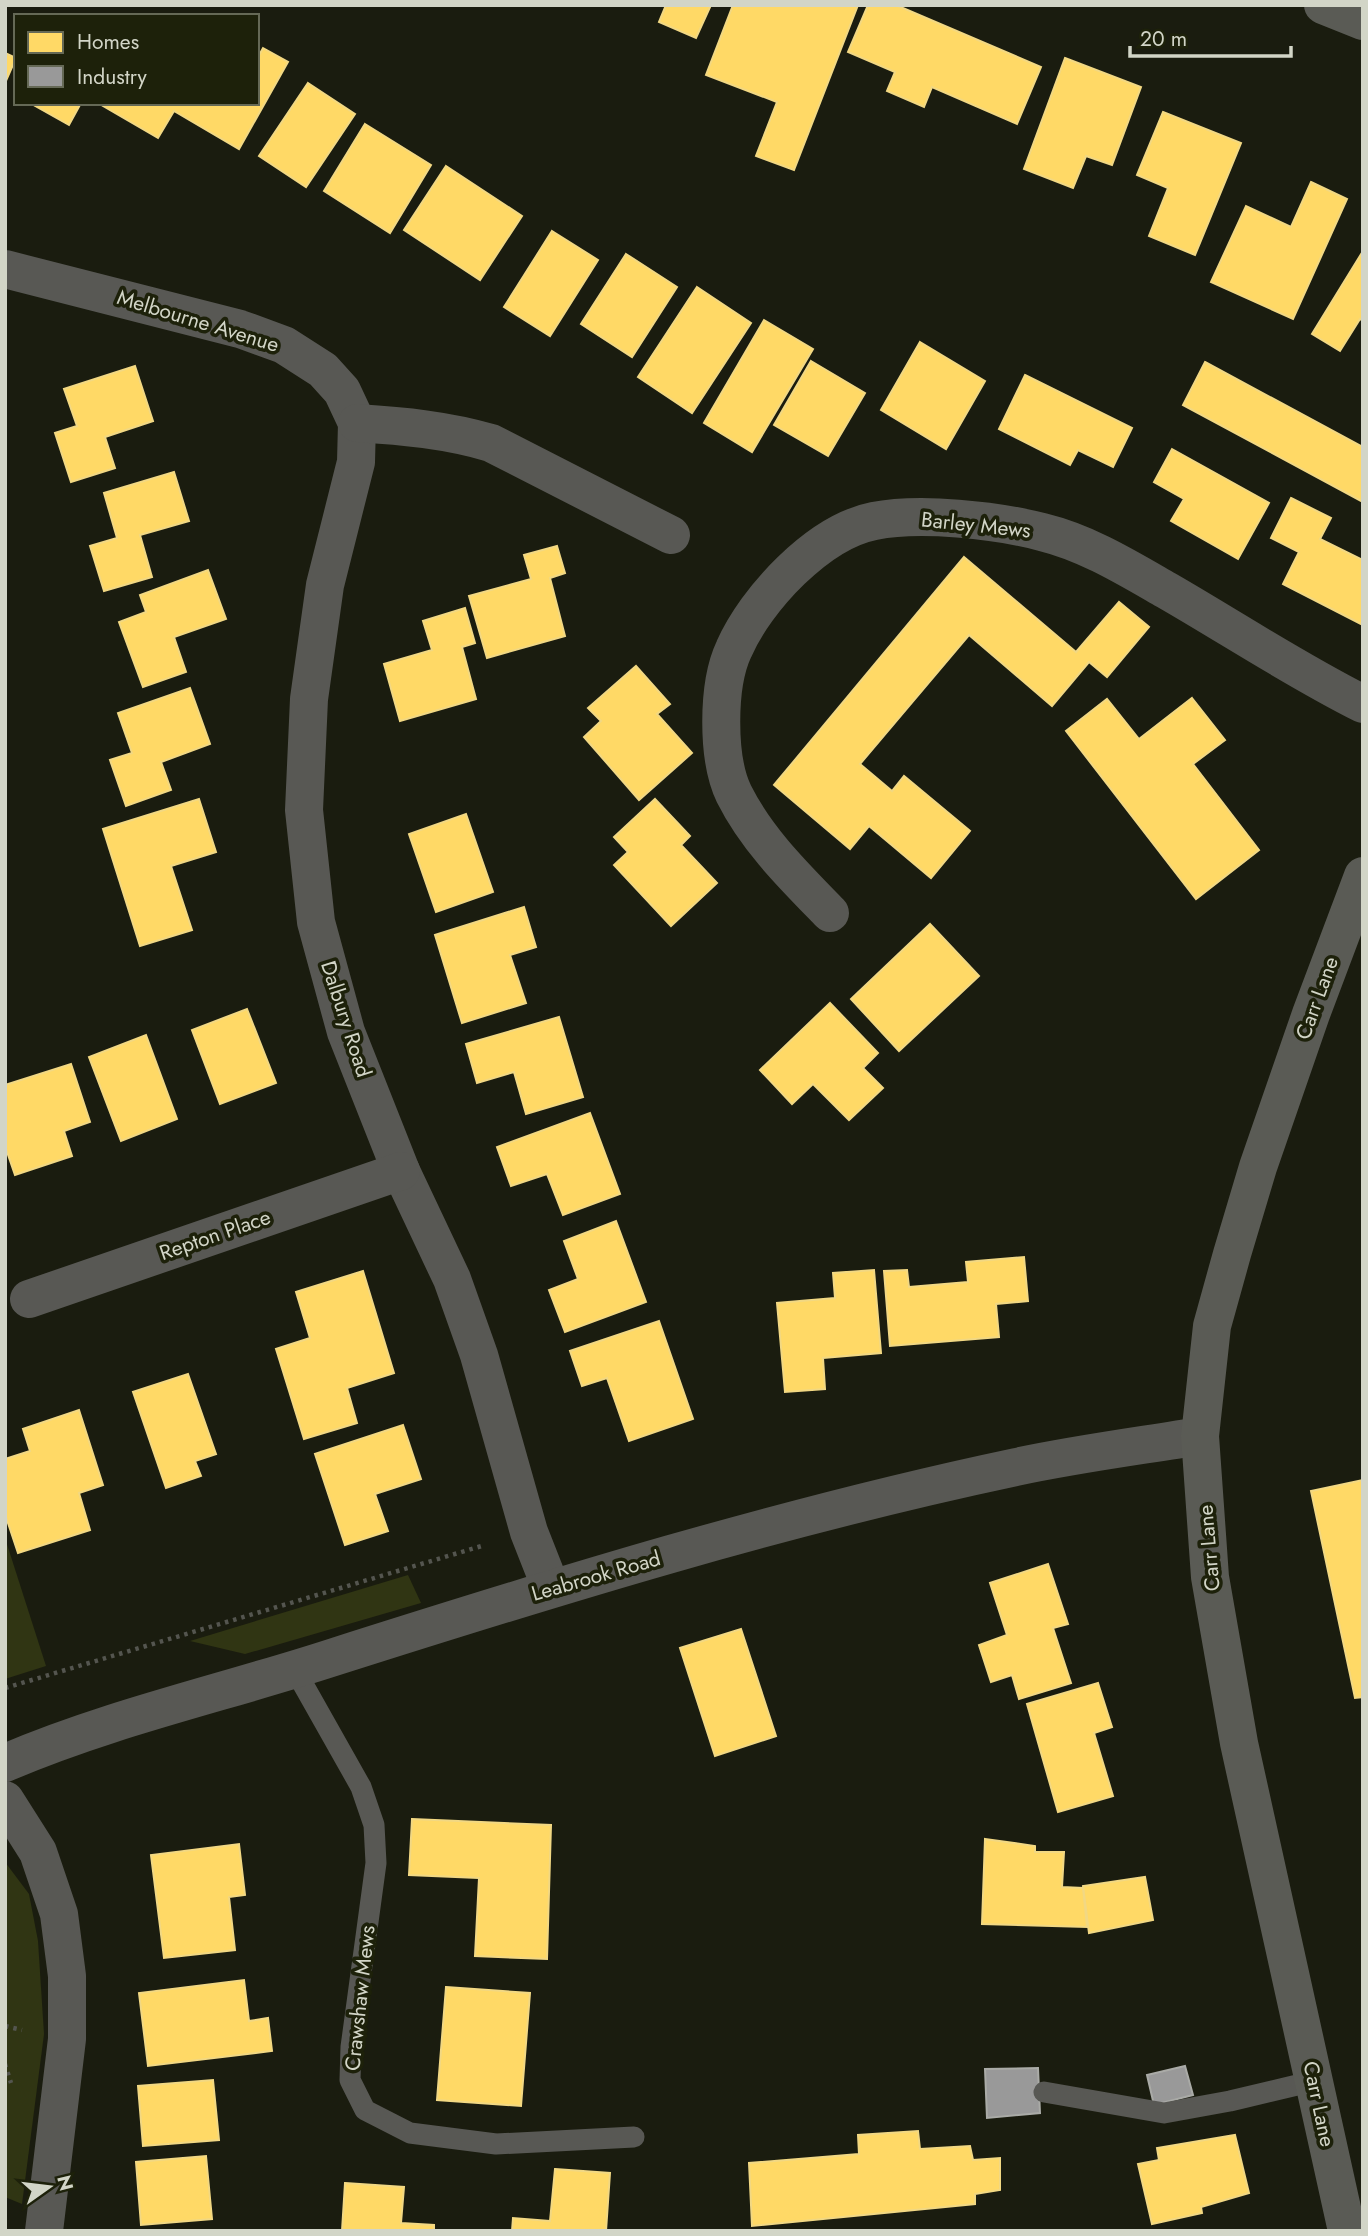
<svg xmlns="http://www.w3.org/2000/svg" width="1368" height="2236" font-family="Jost,sans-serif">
	<rect width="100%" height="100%" fill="#1a1c0f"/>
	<g fill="#303513">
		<path d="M 5,1538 L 46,1666 L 5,1679 Z"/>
		<path d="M 408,1575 L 421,1603 L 245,1654 L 190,1641 Z"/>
		<path d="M 5,1862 L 29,1894 L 38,1941 L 44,2034 L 22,2204 L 5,2197 Z"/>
	</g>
	<g fill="#ffd966" stroke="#f2d883" stroke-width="2">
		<path d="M 666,5 L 711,5 L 696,38 L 659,22 Z"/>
		<path d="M 733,5 L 858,5 L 794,170 L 756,156 L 777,102 L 706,75 Z"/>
		<path d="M 868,5 L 896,5 L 1041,67 L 1017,124 L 932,87 L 924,107 L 887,91 L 895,72 L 848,52 Z"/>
		<path d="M 263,48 L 288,62 L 239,149 L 174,111 L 158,138 L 98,103 L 257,103 L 257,59 Z"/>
		<path d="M 5,53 L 16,58 L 5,83 Z"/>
		<path d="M 1065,58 L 1141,87 L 1112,165 L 1086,156 L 1073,188 L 1024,169 Z"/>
		<path d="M 308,83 L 355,114 L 306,187 L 259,156 Z"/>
		<path d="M 30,103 L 81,103 L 69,125 Z"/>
		<path d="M 1163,112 L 1241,143 L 1195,255 L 1149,236 L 1168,188 L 1137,175 Z"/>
		<path d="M 365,124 L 431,165 L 390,233 L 324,191 Z"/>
		<path d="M 446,166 L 522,216 L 480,280 L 404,230 Z"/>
		<path d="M 1311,182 L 1347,199 L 1293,319 L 1211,282 L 1246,206 L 1291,227 Z"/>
		<path d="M 552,231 L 598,260 L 550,336 L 504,307 Z"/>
		<path d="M 1363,251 L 1363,321 L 1360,319 L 1340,351 L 1312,334 Z"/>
		<path d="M 626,254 L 677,287 L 632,357 L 581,324 Z"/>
		<path d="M 697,287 L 751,323 L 692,413 L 638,377 Z"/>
		<path d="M 764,320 L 813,349 L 752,452 L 704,423 Z"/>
		<path d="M 920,342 L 985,381 L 946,449 L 881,410 Z"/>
		<path d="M 811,361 L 865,393 L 828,456 L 774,425 Z"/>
		<path d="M 1205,362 L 1363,447 L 1363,502 L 1183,405 Z"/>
		<path d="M 135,366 L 153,421 L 105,437 L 115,468 L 71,482 L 55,433 L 77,426 L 64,389 Z"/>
		<path d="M 1025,375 L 1132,428 L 1113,467 L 1078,450 L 1070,465 L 999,429 Z"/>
		<path d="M 1172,449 L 1269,503 L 1238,559 L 1171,521 L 1184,499 L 1154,482 Z"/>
		<path d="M 174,472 L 189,521 L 140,535 L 152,577 L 104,591 L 90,546 L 117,538 L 104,493 Z"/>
		<path d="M 1291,498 L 1331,518 L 1320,539 L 1363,560 L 1363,625 L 1283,584 L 1299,552 L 1271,538 Z"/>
		<path d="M 557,546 L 565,573 L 550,578 L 565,636 L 487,658 L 469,596 L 531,579 L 524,555 Z"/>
		<path d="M 964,557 L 1076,652 L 1119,602 L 1149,627 L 1107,677 L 1089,662 L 1052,706 L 969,635 L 860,764 L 892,791 L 904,776 L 970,831 L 931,878 L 869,826 L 850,849 L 774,785 Z"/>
		<path d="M 208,570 L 226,619 L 174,637 L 186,672 L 143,687 L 119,622 L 146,612 L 140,595 Z"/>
		<path d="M 465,608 L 475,643 L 462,647 L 476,699 L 400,721 L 384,664 L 432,650 L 423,621 Z"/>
		<path d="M 636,666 L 670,704 L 657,714 L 692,753 L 639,800 L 584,737 L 601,721 L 588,708 Z"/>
		<path d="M 190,688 L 210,744 L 161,762 L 171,790 L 126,806 L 110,760 L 132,753 L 118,713 Z"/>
		<path d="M 1192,698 L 1225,740 L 1193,764 L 1259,850 L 1196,899 L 1066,731 L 1107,699 L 1139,739 Z"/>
		<path d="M 199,799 L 216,852 L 171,866 L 192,930 L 140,946 L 103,829 Z"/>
		<path d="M 655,799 L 690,836 L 681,845 L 717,883 L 671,926 L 614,865 L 628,852 L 614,837 Z"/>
		<path d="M 466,814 L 493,892 L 436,912 L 409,834 Z"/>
		<path d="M 524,907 L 536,947 L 510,955 L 526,1003 L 462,1023 L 435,935 Z"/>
		<path d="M 930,924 L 979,976 L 899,1051 L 851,999 Z"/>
		<path d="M 830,1003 L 878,1053 L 863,1068 L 883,1088 L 849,1120 L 813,1084 L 792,1104 L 760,1070 Z"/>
		<path d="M 247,1009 L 276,1083 L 220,1104 L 192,1030 Z"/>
		<path d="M 559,1017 L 583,1097 L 526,1114 L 514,1072 L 477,1083 L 466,1044 Z"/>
		<path d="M 146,1035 L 177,1119 L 121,1141 L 89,1057 Z"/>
		<path d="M 71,1064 L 90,1122 L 64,1131 L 72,1156 L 15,1175 L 5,1146 L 5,1085 Z"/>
		<path d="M 590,1113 L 620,1194 L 563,1215 L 547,1174 L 511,1186 L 497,1147 Z"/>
		<path d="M 616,1221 L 646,1302 L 565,1332 L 549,1290 L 578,1279 L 564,1241 Z"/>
		<path d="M 1024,1257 L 1028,1301 L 996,1304 L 999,1337 L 890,1346 L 884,1271 L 907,1270 L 909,1287 L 968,1282 L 966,1262 Z"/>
		<path d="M 874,1270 L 881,1353 L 823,1358 L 825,1389 L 785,1392 L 777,1303 L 835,1298 L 833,1273 Z"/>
		<path d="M 363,1271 L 394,1373 L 347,1388 L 357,1423 L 304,1439 L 276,1349 L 310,1338 L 296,1292 Z"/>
		<path d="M 659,1321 L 693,1419 L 629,1441 L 607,1378 L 582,1386 L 570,1351 Z"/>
		<path d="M 188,1374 L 216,1454 L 195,1461 L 201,1476 L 166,1488 L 133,1392 Z"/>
		<path d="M 79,1410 L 103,1485 L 79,1493 L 90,1530 L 18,1553 L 5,1514 L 5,1459 L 30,1451 L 23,1429 Z"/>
		<path d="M 403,1425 L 421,1479 L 375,1494 L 388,1531 L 345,1545 L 315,1454 Z"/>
		<path d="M 1363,1480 L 1363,1697 L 1355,1698 L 1311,1491 Z"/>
		<path d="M 1048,1564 L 1068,1624 L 1053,1628 L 1071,1683 L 1019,1699 L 1012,1675 L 991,1682 L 979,1645 L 1007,1635 L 990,1583 Z"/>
		<path d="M 741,1629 L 776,1736 L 715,1756 L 680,1648 Z"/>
		<path d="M 1098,1683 L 1112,1727 L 1094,1733 L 1113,1796 L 1058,1812 L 1027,1704 Z"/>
		<path d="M 412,1819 L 551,1825 L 547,1959 L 475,1956 L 479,1878 L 409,1875 Z"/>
		<path d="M 985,1839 L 1035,1846 L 1035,1852 L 1064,1852 L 1062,1887 L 1083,1888 L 1087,1927 L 982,1924 Z"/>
		<path d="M 239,1844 L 245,1895 L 229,1897 L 235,1950 L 164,1958 L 151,1855 Z"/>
		<path d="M 1145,1877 L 1153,1920 L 1089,1933 L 1083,1886 Z"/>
		<path d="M 244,1980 L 249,2021 L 268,2018 L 272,2051 L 148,2066 L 139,1993 Z"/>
		<path d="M 446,1987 L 530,1993 L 521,2106 L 437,2100 Z"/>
		<path d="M 213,2080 L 219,2140 L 143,2146 L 138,2086 Z"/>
		<path d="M 918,2131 L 920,2149 L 970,2146 L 973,2160 L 1000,2158 L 1000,2190 L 975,2194 L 975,2204 L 752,2226 L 749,2163 L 859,2154 L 858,2135 Z"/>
		<path d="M 1235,2135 L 1249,2193 L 1201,2207 L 1202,2213 L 1152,2224 L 1138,2164 L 1159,2160 L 1157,2148 Z"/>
		<path d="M 206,2156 L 212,2219 L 141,2225 L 136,2162 Z"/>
		<path d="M 555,2169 L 610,2173 L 606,2231 L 512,2231 L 513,2218 L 550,2221 Z"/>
		<path d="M 345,2183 L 404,2187 L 401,2223 L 434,2225 L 434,2231 L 342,2231 Z"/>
	</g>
	<g fill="#999" stroke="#aaaba7" stroke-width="2">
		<path d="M 1185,2066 L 1193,2095 L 1154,2105 L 1147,2075 Z"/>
		<path d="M 1038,2068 L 1040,2113 L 987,2118 L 985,2069 Z"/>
	</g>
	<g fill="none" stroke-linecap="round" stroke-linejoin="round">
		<g stroke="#54554f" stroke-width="4.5" stroke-dasharray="3.5 5" stroke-linecap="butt">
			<path d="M 5,1688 L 485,1545"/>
			<path d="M 5,2026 L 22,2030"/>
			<path d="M 5,2064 L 11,2083"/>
		</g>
		<g stroke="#585854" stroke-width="21">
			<path d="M 295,1670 L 361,1787 L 374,1825 L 376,1863 L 351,2047 L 350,2080 L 365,2110 L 410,2133 L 496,2144 L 634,2137"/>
			<path d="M 1044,2092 L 1164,2113 L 1230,2101 L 1314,2081"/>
		</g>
		<g stroke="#585854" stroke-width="38">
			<path d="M 5,269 L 240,329 L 284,345 L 323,370 L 342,391 L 357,423 L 356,462 L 325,585 L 309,699 L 304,810 L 316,922 L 346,1032 L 401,1171 L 452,1279 L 479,1355 L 529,1532 L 551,1588"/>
			<path d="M 357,423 C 403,426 447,430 491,443 L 671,535"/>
			<path d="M 830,913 C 794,876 757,840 734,794 C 717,759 717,685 734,649 C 756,599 818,532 874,521 C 920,512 996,520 1042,532 C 1087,543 1126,567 1166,590 C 1232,628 1295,670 1363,704"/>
			<path d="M 29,1299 L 401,1171"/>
			<path d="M 5,1800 L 38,1852 L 59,1914 L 67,1976 L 67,2039 L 44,2231"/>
		</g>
		<path stroke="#585854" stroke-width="38" d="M 5,1763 C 110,1718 223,1693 331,1658 C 557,1586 784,1516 1016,1467 C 1076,1454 1139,1446 1200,1436"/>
		<g stroke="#5a5b55" stroke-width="38">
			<path d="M 1323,5 L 1363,21"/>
			<path d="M 1347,2231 L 1239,1743 L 1210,1577 L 1200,1436 L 1212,1326 L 1232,1254 L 1258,1167 L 1311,1014 L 1363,876"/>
		</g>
	</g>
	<g text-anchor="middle" stroke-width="7" stroke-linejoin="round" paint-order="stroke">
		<g font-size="21" fill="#d2d5c7" stroke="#1d210a">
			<text transform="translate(198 321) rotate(17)" y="7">Melbourne Avenue</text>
			<text transform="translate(976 525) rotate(6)" y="7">Barley Mews</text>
			<text transform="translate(1317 998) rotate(-70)" y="7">Carr Lane</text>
			<text transform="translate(346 1019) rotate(72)" y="7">Dalbury Road</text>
			<text transform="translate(215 1235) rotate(-19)" y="7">Repton Place</text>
			<text transform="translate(1209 1548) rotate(-95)" y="7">Carr Lane</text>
			<text transform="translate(596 1576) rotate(-16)" y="7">Leabrook Road</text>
			<text transform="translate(360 1998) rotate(-84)" y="7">Crawshaw Mews</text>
			<text transform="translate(1319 2104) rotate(78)" y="7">Carr Lane</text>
		</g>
	</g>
	<rect width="1368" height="2236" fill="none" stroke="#d2d5c7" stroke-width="14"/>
	<rect x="14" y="14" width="245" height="91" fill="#1d210a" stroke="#656956" stroke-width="2"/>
	<rect x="28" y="32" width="35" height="21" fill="#ffd966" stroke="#656956" stroke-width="2"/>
	<text x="77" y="49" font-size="21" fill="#d2d5c7">Homes</text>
	<rect x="28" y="66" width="35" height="21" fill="#999999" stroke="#656956" stroke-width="2"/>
	<text x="77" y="84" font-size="21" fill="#d2d5c7">Industry</text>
	<g transform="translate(49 2187) rotate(76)" stroke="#1d210a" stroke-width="5" paint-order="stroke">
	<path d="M0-5L12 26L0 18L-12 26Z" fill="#d2d5c7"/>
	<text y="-10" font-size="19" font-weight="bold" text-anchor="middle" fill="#d2d5c7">N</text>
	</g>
	<path d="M1130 46v10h161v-10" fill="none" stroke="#d2d5c7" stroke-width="3.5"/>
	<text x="1140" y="46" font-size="21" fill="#d2d5c7" stroke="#1d210a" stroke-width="5" paint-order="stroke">20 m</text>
</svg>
